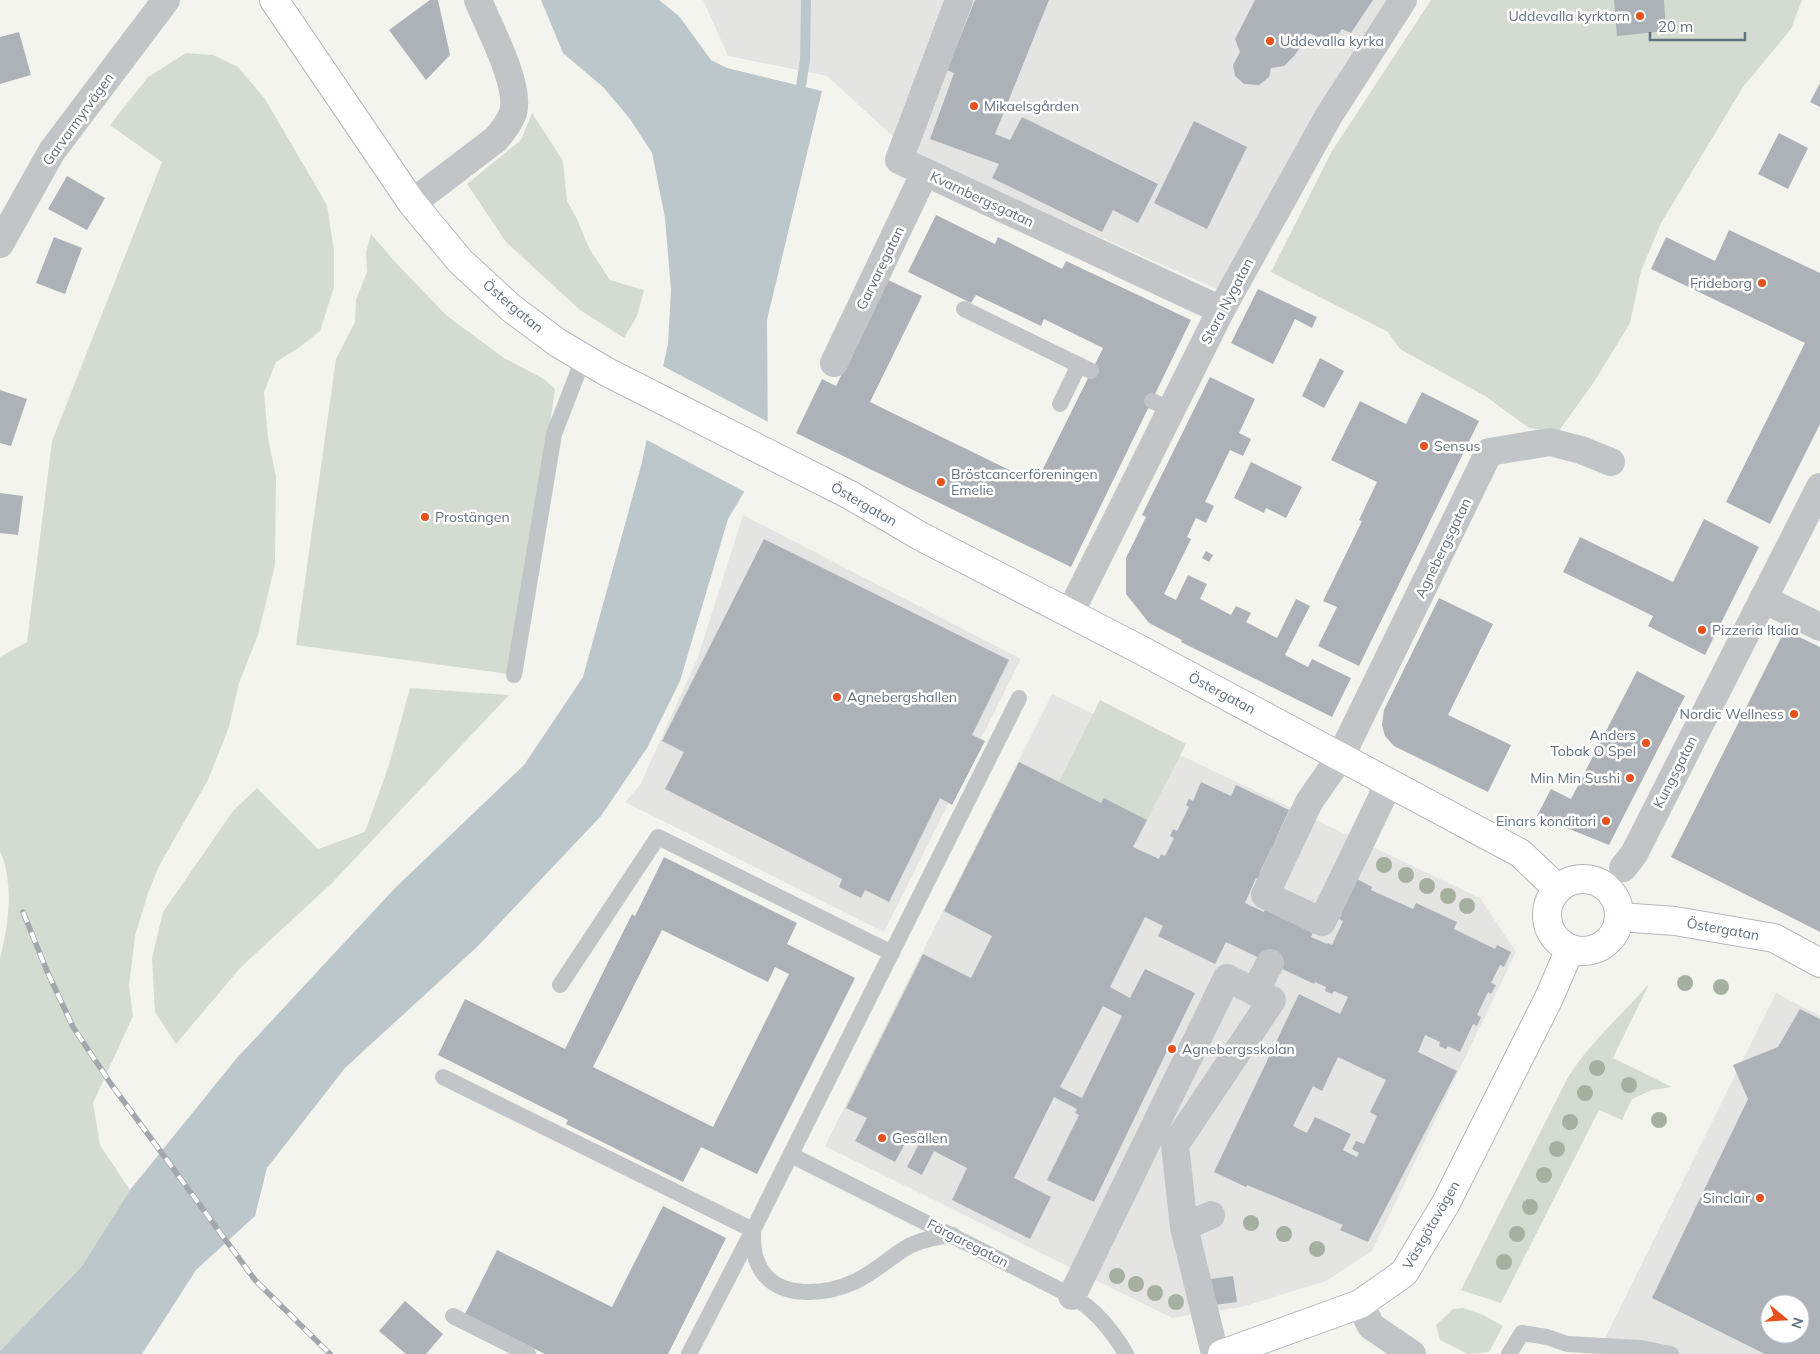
<svg xmlns="http://www.w3.org/2000/svg" width="1820" height="1354" font-family="Mulish,sans-serif">
	<rect width="100%" height="100%" fill="#f4f4ef"/>
	<g fill="#e4e5e3" fill-rule="evenodd">
		<path d="M 703,0 L 1389,0 L 1219,290 L 911,153 L 827,76 L 728,56 Z"/>
		<path d="M 743,515 L 1021,659 L 884,932 L 625,802 L 640,785 L 698,657 Z"/>
		<path d="M 1052,694 L 1480,898 L 1516,952 L 1372,1251 L 1326,1281 L 1242,1307 L 1172,1318 L 825,1146 Z"/>
		<path d="M 1776,993 L 1820,1016 L 1820,1354 L 1606,1354 L 1599,1350 ZM 1770,1304 L 1800,1304 L 1800,1334 L 1770,1334 Z"/>
	</g>
	<g fill="#d4dbd0">
		<path d="M 1431,0 L 1802,0 L 1791,29 L 1743,87 L 1661,223 L 1641,271 L 1630,323 L 1594,382 L 1558,432 L 1529,428 L 1485,396 L 1400,349 L 1388,332 L 1271,272 L 1332,151 Z"/>
		<path d="M 186,53 L 213,55 L 238,67 L 265,99 L 327,205 L 334,251 L 334,287 L 320,331 L 297,349 L 276,362 L 264,392 L 268,438 L 276,477 L 275,565 L 258,635 L 239,683 L 229,727 L 208,780 L 159,866 L 148,893 L 135,936 L 129,986 L 133,1016 L 93,1103 L 100,1145 L 130,1190 L 82,1266 L 0,1351 L 0,958 C 9,925 14,883 0,851 L 0,657 L 27,642 L 52,441 L 162,162 L 110,125 L 148,77 Z"/>
		<path d="M 532,113 L 563,161 L 567,201 L 577,219 L 589,248 L 610,280 L 644,290 L 637,316 L 624,338 L 580,310 L 506,242 L 467,184 L 521,140 Z"/>
		<path d="M 371,234 L 397,264 L 447,316 L 504,358 L 544,379 L 555,389 L 515,675 L 296,645 L 336,359 L 355,322 L 356,300 L 367,272 L 366,253 Z"/>
		<path d="M 410,688 L 509,695 L 332,883 L 241,967 L 176,1044 L 155,1012 L 152,958 L 163,912 L 233,811 L 257,788 L 318,849 L 365,832 L 389,765 Z"/>
		<path d="M 1100,700 L 1186,744 L 1147,820 L 1104,798 L 1101,803 L 1059,782 Z"/>
		<path d="M 1649,984 L 1613,1058 L 1672,1087 L 1652,1090 L 1632,1099 L 1622,1120 L 1599,1110 L 1501,1303 L 1461,1290 L 1567,1079 C 1588,1044 1622,1015 1649,984 Z"/>
		<path d="M 1463,1308 L 1483,1315 L 1503,1326 L 1489,1352 L 1468,1354 L 1440,1340 L 1436,1325 L 1453,1309 Z"/>
	</g>
	<path fill="#bcc7cc" d="M 541,0 L 659,0 L 679,16 L 711,60 L 727,68 L 822,91 L 767,320 L 768,452 L 728,519 L 680,681 L 647,748 L 601,816 L 477,947 L 345,1068 L 267,1168 L 255,1216 L 196,1270 L 142,1354 L 0,1354 L 0,1351 L 82,1266 L 130,1190 L 236,1059 L 396,887 L 524,765 L 583,677 L 641,466 L 668,344 L 671,290 L 665,218 L 652,153 L 630,119 L 604,88 L 563,53 Z"/>
	<path fill="#f4f4ef" d="M 661,365 L 770,423 L 770,453 L 747,493 L 645,439 Z"/>
	<g fill="none" stroke-linecap="round" stroke-linejoin="round">
		<path stroke="#bcc7cc" stroke-width="10" d="M 801,86 L 805,60 L 806,0"/>
	</g>
	<g fill="#acb2b8" fill-rule="evenodd">
		<path d="M 430,0 L 438,0 L 450,55 L 426,80 L 389,30 Z"/>
		<path d="M 975,0 L 1049,0 L 995,134 L 1010,140 L 1022,117 L 1158,184 L 1138,223 L 1113,210 L 1102,232 L 992,178 L 999,164 L 930,139 L 954,73 L 947,70 Z"/>
		<path d="M 1255,0 L 1373,0 L 1351,33 L 1342,29 L 1332,43 L 1309,33 L 1295,55 L 1284,66 L 1271,68 L 1269,77 L 1259,85 L 1244,84 L 1235,76 L 1233,65 L 1240,52 L 1235,39 Z"/>
		<path d="M 1614,0 L 1664,0 L 1666,31 L 1617,36 Z"/>
		<path d="M 19,32 L 31,75 L 0,84 L 0,37 Z"/>
		<path d="M 1820,83 L 1820,107 L 1810,102 Z"/>
		<path d="M 1194,121 L 1247,147 L 1207,229 L 1154,203 Z"/>
		<path d="M 1779,133 L 1808,148 L 1788,189 L 1758,174 Z"/>
		<path d="M 67,176 L 105,198 L 87,230 L 48,209 Z"/>
		<path d="M 936,215 L 995,244 L 998,237 L 1062,269 L 1066,261 L 1191,320 L 1071,567 L 796,433 L 822,379 L 836,386 L 888,280 L 922,296 L 870,402 L 1036,483 L 1103,348 L 1044,319 L 1041,326 L 976,295 L 971,303 L 908,272 Z"/>
		<path d="M 1729,230 L 1820,273 L 1820,424 L 1770,524 L 1726,502 L 1805,343 L 1651,269 L 1666,237 L 1715,261 Z"/>
		<path d="M 54,237 L 82,248 L 65,294 L 36,283 Z"/>
		<path d="M 1258,289 L 1317,317 L 1312,328 L 1295,319 L 1273,364 L 1231,343 Z"/>
		<path d="M 1320,358 L 1344,371 L 1324,408 L 1302,396 Z"/>
		<path d="M 1210,377 L 1255,399 L 1239,433 L 1251,439 L 1243,456 L 1230,450 L 1205,502 L 1214,506 L 1206,523 L 1196,518 L 1187,537 L 1191,539 L 1164,594 L 1176,600 L 1188,575 L 1207,584 L 1200,599 L 1231,615 L 1236,606 L 1251,613 L 1246,622 L 1277,638 L 1296,599 L 1310,606 L 1285,655 L 1308,667 L 1312,659 L 1351,678 L 1332,717 L 1181,642 L 1182,640 L 1149,623 L 1126,594 L 1126,558 L 1146,517 L 1142,515 Z"/>
		<path d="M 0,390 L 27,399 L 11,446 L 0,443 Z"/>
		<path d="M 1422,392 L 1479,421 L 1359,666 L 1318,646 L 1337,607 L 1323,601 L 1362,521 L 1359,520 L 1377,482 L 1331,460 L 1360,401 L 1406,424 Z"/>
		<path d="M 1251,462 L 1302,487 L 1286,518 L 1266,508 L 1264,513 L 1234,498 Z"/>
		<path d="M 0,493 L 23,496 L 18,535 L 0,533 Z"/>
		<path d="M 1704,519 L 1759,547 L 1705,655 L 1648,626 L 1653,616 L 1563,572 L 1580,537 L 1673,582 Z"/>
		<path d="M 764,539 L 1009,660 L 972,735 L 985,741 L 952,805 L 940,798 L 889,902 L 865,890 L 861,898 L 839,887 L 842,879 L 665,789 L 684,752 L 662,741 Z"/>
		<path d="M 1206,551 L 1213,555 L 1209,562 L 1202,558 Z"/>
		<path d="M 1439,598 L 1493,624 L 1448,715 L 1511,745 L 1488,792 L 1394,746 L 1385,736 L 1382,725 L 1384,710 Z"/>
		<path d="M 1785,630 L 1820,647 L 1820,932 L 1671,857 Z"/>
		<path d="M 1637,671 L 1685,696 L 1609,845 L 1537,816 L 1551,789 L 1571,799 Z"/>
		<path d="M 1019,762 L 1101,803 L 1104,798 L 1147,820 L 1133,847 L 1159,859 L 1161,854 L 1165,856 L 1174,838 L 1170,836 L 1173,829 L 1177,831 L 1189,807 L 1186,805 L 1189,799 L 1193,801 L 1201,782 L 1231,796 L 1236,785 L 1289,810 L 1275,841 L 1278,842 L 1275,848 L 1272,847 L 1260,872 L 1263,874 L 1259,880 L 1256,878 L 1245,903 L 1264,912 L 1268,903 L 1316,926 L 1311,937 L 1327,944 L 1328,943 L 1332,945 L 1343,921 L 1339,919 L 1342,914 L 1339,912 L 1355,878 L 1372,887 L 1371,890 L 1413,909 L 1416,903 L 1457,922 L 1454,929 L 1495,949 L 1497,945 L 1511,952 L 1504,967 L 1500,965 L 1491,983 L 1496,985 L 1491,994 L 1488,992 L 1477,1015 L 1481,1017 L 1477,1026 L 1473,1024 L 1460,1052 L 1448,1046 L 1446,1049 L 1439,1046 L 1440,1042 L 1425,1035 L 1418,1052 L 1457,1071 L 1368,1242 L 1340,1230 L 1343,1225 L 1247,1185 L 1246,1187 L 1214,1172 L 1299,994 L 1340,1014 L 1348,997 L 1334,991 L 1332,994 L 1325,991 L 1326,987 L 1315,982 L 1314,984 L 1226,942 L 1215,964 L 1158,936 L 1163,926 L 1145,917 L 1110,987 L 1130,998 L 1145,969 L 1195,993 L 1094,1202 L 1047,1180 L 1079,1115 L 1075,1113 L 1077,1109 L 1054,1097 L 1014,1178 L 1051,1197 L 1030,1239 L 952,1200 L 967,1168 L 934,1151 L 922,1175 L 907,1167 L 919,1144 L 908,1138 L 895,1162 L 855,1141 L 867,1118 L 846,1108 L 923,954 L 971,978 L 992,936 L 944,911 ZM 1103,1006 L 1122,1016 L 1082,1098 L 1060,1087 ZM 1338,1057 L 1386,1080 L 1370,1112 L 1377,1116 L 1364,1144 L 1356,1141 L 1352,1149 L 1359,1153 L 1357,1157 L 1343,1150 L 1351,1134 L 1315,1117 L 1307,1133 L 1293,1126 L 1313,1086 L 1322,1091 Z"/>
		<path d="M 664,857 L 797,923 L 787,944 L 855,978 L 757,1174 L 701,1147 L 683,1182 L 566,1124 L 568,1120 L 438,1055 L 465,999 L 565,1049 L 632,914 L 635,916 ZM 662,930 L 768,982 L 775,967 L 789,974 L 713,1127 L 593,1067 Z"/>
		<path d="M 1800,1009 L 1820,1019 L 1820,1354 L 1765,1354 L 1652,1298 L 1748,1099 L 1733,1065 L 1778,1047 ZM 1770,1304 L 1800,1304 L 1800,1334 L 1770,1334 Z"/>
		<path d="M 663,1206 L 726,1238 L 668,1354 L 545,1354 L 465,1314 L 497,1250 L 612,1307 Z"/>
		<path d="M 1233,1276 L 1237,1302 L 1214,1305 L 1211,1279 Z"/>
		<path d="M 405,1301 L 443,1334 L 426,1354 L 406,1354 L 379,1331 Z"/>
	</g>
	<g fill="none" stroke-linecap="round" stroke-linejoin="round">
		<defs>
			<g id="secondary">
				<path d="M 274,0 L 412,203 L 460,261 L 511,308 L 558,343 L 607,372 L 850,495 L 920,536 L 1139,649 L 1520,853 L 1558,889"/>
				<circle cx="1583" cy="915" r="36"/>
				<path d="M 1619,917 L 1675,921 L 1774,938 L 1820,963"/>
				<path d="M 1222,1354 L 1360,1304 L 1404,1273 L 1446,1203 L 1549,998 L 1570,949"/>
			</g>
		</defs>
		<use href="#secondary" stroke="#b3b8bc" stroke-width="30"/>
		<g stroke="#c1c5c8" stroke-width="16">
			<path d="M 964,309 L 1091,371"/>
			<path d="M 1152,401 L 1172,410"/>
			<path d="M 1060,404 L 1079,365"/>
			<path d="M 514,675 L 554,434 L 583,359"/>
			<path d="M 560,985 L 658,837 L 892,953"/>
			<path d="M 443,1077 L 753,1230 L 689,1354"/>
			<path d="M 791,1155 L 1072,1296 C 1096,1310 1112,1330 1126,1354"/>
			<path d="M 953,1235 C 938,1237 923,1239 909,1246 C 890,1257 874,1273 854,1282 C 825,1295 778,1300 760,1268 C 753,1256 753,1243 753,1230 L 1019,698"/>
			<path d="M 453,1316 L 528,1354"/>
			<path d="M 1509,1354 L 1522,1333 L 1547,1337 L 1567,1344 L 1641,1348 L 1671,1354"/>
		</g>
		<g stroke="#c1c5c8" stroke-width="28">
			<path d="M 959,0 L 899,160 L 1221,310"/>
			<path d="M 412,203 L 496,139 C 503,131 509,123 513,113 C 521,85 489,28 478,0"/>
			<path d="M 0,244 L 52,151 L 166,0"/>
			<path d="M 834,363 L 925,172"/>
			<path d="M 1763,599 L 1820,627"/>
			<path d="M 1070,613 L 1221,310 L 1328,117 L 1403,0"/>
			<path d="M 1389,783 L 1322,922 L 1265,895 L 1309,802 L 1341,756 L 1489,452 L 1550,442 L 1581,450 L 1611,462"/>
			<path d="M 1623,868 L 1634,854 L 1820,487"/>
			<path d="M 1255,992 L 1270,963"/>
			<path d="M 1184,1227 L 1211,1215"/>
			<path d="M 1072,1296 L 1227,978 L 1272,1000 L 1175,1145 L 1184,1227 L 1215,1354"/>
			<path d="M 1360,1304 L 1371,1326 L 1412,1354"/>
		</g>
		<use href="#secondary" stroke="#fff" stroke-width="28"/>
		<defs>
			<path id="rail" d="M 23,912 L 47,971 L 73,1027 L 111,1084 L 255,1280 L 330,1354"/>
		</defs>
		<use href="#rail" stroke="#a1a7ad" stroke-width="5.5"/>
		<use href="#rail" stroke="#fff" stroke-width="4" stroke-dasharray="11" stroke-linecap="butt"/>
	</g>
	<g fill="#a5b0a1">
		<circle cx="1384" cy="865" r="8"/>
		<circle cx="1406" cy="875" r="8"/>
		<circle cx="1427" cy="886" r="8"/>
		<circle cx="1448" cy="896" r="8"/>
		<circle cx="1467" cy="906" r="8"/>
		<circle cx="1685" cy="983" r="8"/>
		<circle cx="1721" cy="987" r="8"/>
		<circle cx="1597" cy="1068" r="8"/>
		<circle cx="1629" cy="1085" r="8"/>
		<circle cx="1585" cy="1093" r="8"/>
		<circle cx="1659" cy="1120" r="8"/>
		<circle cx="1570" cy="1122" r="8"/>
		<circle cx="1557" cy="1149" r="8"/>
		<circle cx="1544" cy="1175" r="8"/>
		<circle cx="1530" cy="1207" r="8"/>
		<circle cx="1251" cy="1223" r="8"/>
		<circle cx="1284" cy="1234" r="8"/>
		<circle cx="1517" cy="1234" r="8"/>
		<circle cx="1317" cy="1249" r="8"/>
		<circle cx="1504" cy="1262" r="8"/>
		<circle cx="1117" cy="1276" r="8"/>
		<circle cx="1136" cy="1284" r="8"/>
		<circle cx="1155" cy="1293" r="8"/>
		<circle cx="1176" cy="1302" r="8"/>
	</g>
	<g fill="#e7521c" stroke="#fff" stroke-width="2">
		<circle cx="1640" cy="16" r="5"/>
		<circle cx="1270" cy="41" r="5"/>
		<circle cx="974" cy="106" r="5"/>
		<circle cx="1762" cy="283" r="5"/>
		<circle cx="1424" cy="446" r="5"/>
		<circle cx="941" cy="482" r="5"/>
		<circle cx="425" cy="517" r="5"/>
		<circle cx="1702" cy="630" r="5"/>
		<circle cx="837" cy="697" r="5"/>
		<circle cx="1794" cy="714" r="5"/>
		<circle cx="1646" cy="743" r="5"/>
		<circle cx="1630" cy="778" r="5"/>
		<circle cx="1606" cy="821" r="5"/>
		<circle cx="1172" cy="1049" r="5"/>
		<circle cx="882" cy="1138" r="5"/>
		<circle cx="1760" cy="1198" r="5"/>
	</g>
	<g text-anchor="middle" stroke-width="5" stroke-linejoin="round" paint-order="stroke">
		<g font-size="14" fill="#627281" stroke="#fff" text-anchor="start">
			<text x="1630" y="21" text-anchor="end">Uddevalla kyrktorn</text>
			<text x="1280" y="46">Uddevalla kyrka</text>
			<text x="984" y="111">Mikaelsgården</text>
			<text x="1752" y="288" text-anchor="end">Frideborg</text>
			<text x="1434" y="451">Sensus</text>
			<text x="951" y="479">Bröstcancerföreningen<tspan x="951" dy="16">Emelie</tspan></text>
			<text x="435" y="522">Prostängen</text>
			<text x="1712" y="635">Pizzeria Italia</text>
			<text x="847" y="702">Agnebergshallen</text>
			<text x="1784" y="719" text-anchor="end">Nordic Wellness</text>
			<text x="1636" y="740" text-anchor="end">Anders<tspan x="1636" dy="16">Tobak O Spel</tspan></text>
			<text x="1620" y="783" text-anchor="end">Min Min Sushi</text>
			<text x="1596" y="826" text-anchor="end">Einars konditori</text>
			<text x="1182" y="1054">Agnebergsskolan</text>
			<text x="892" y="1143">Gesällen</text>
			<text x="1750" y="1203" text-anchor="end">Sinclair</text>
		</g>
		<g font-size="14" fill="#627281" stroke="#fff">
			<text transform="translate(78 119) rotate(-54)" y="5">Garvarmyrvägen</text>
			<text transform="translate(982 199) rotate(25)" y="5">Kvarnbergsgatan</text>
			<text transform="translate(880 268) rotate(-64)" y="5">Garvaregatan</text>
			<text transform="translate(1227 301) rotate(-62)" y="5">Stora Nygatan</text>
			<text transform="translate(513 306) rotate(40)" y="5">Östergatan</text>
			<text transform="translate(864 504) rotate(30)" y="5">Östergatan</text>
			<text transform="translate(1443 548) rotate(-64)" y="5">Agnebergsgatan</text>
			<text transform="translate(1222 693) rotate(28)" y="5">Östergatan</text>
			<text transform="translate(1675 772) rotate(-63)" y="5">Kungsgatan</text>
			<text transform="translate(1723 929) rotate(10)" y="5">Östergatan</text>
			<text transform="translate(1431 1225) rotate(-60)" y="5">Västgötavägen</text>
			<text transform="translate(968 1243) rotate(27)" y="5">Färgaregatan</text>
		</g>
	</g>
	<g transform="translate(1785 1319) rotate(108)"><circle r="24" fill="#ffffff" stroke="#c0c7cd"/>
	<path d="M0-4L9 19L0 12L-9 19Z" fill="#e7521c"/>
	<text y="-8" font-size="14" font-weight="bold" text-anchor="middle" fill="#627281">N</text>
	</g>
	<path d="M1650 32v8h95v-8" fill="none" stroke="#627281" stroke-width="2.5"/>
	<text x="1658" y="32" font-size="15" fill="#627281" stroke="#ffffff" stroke-width="4" paint-order="stroke">20 m</text>
</svg>
